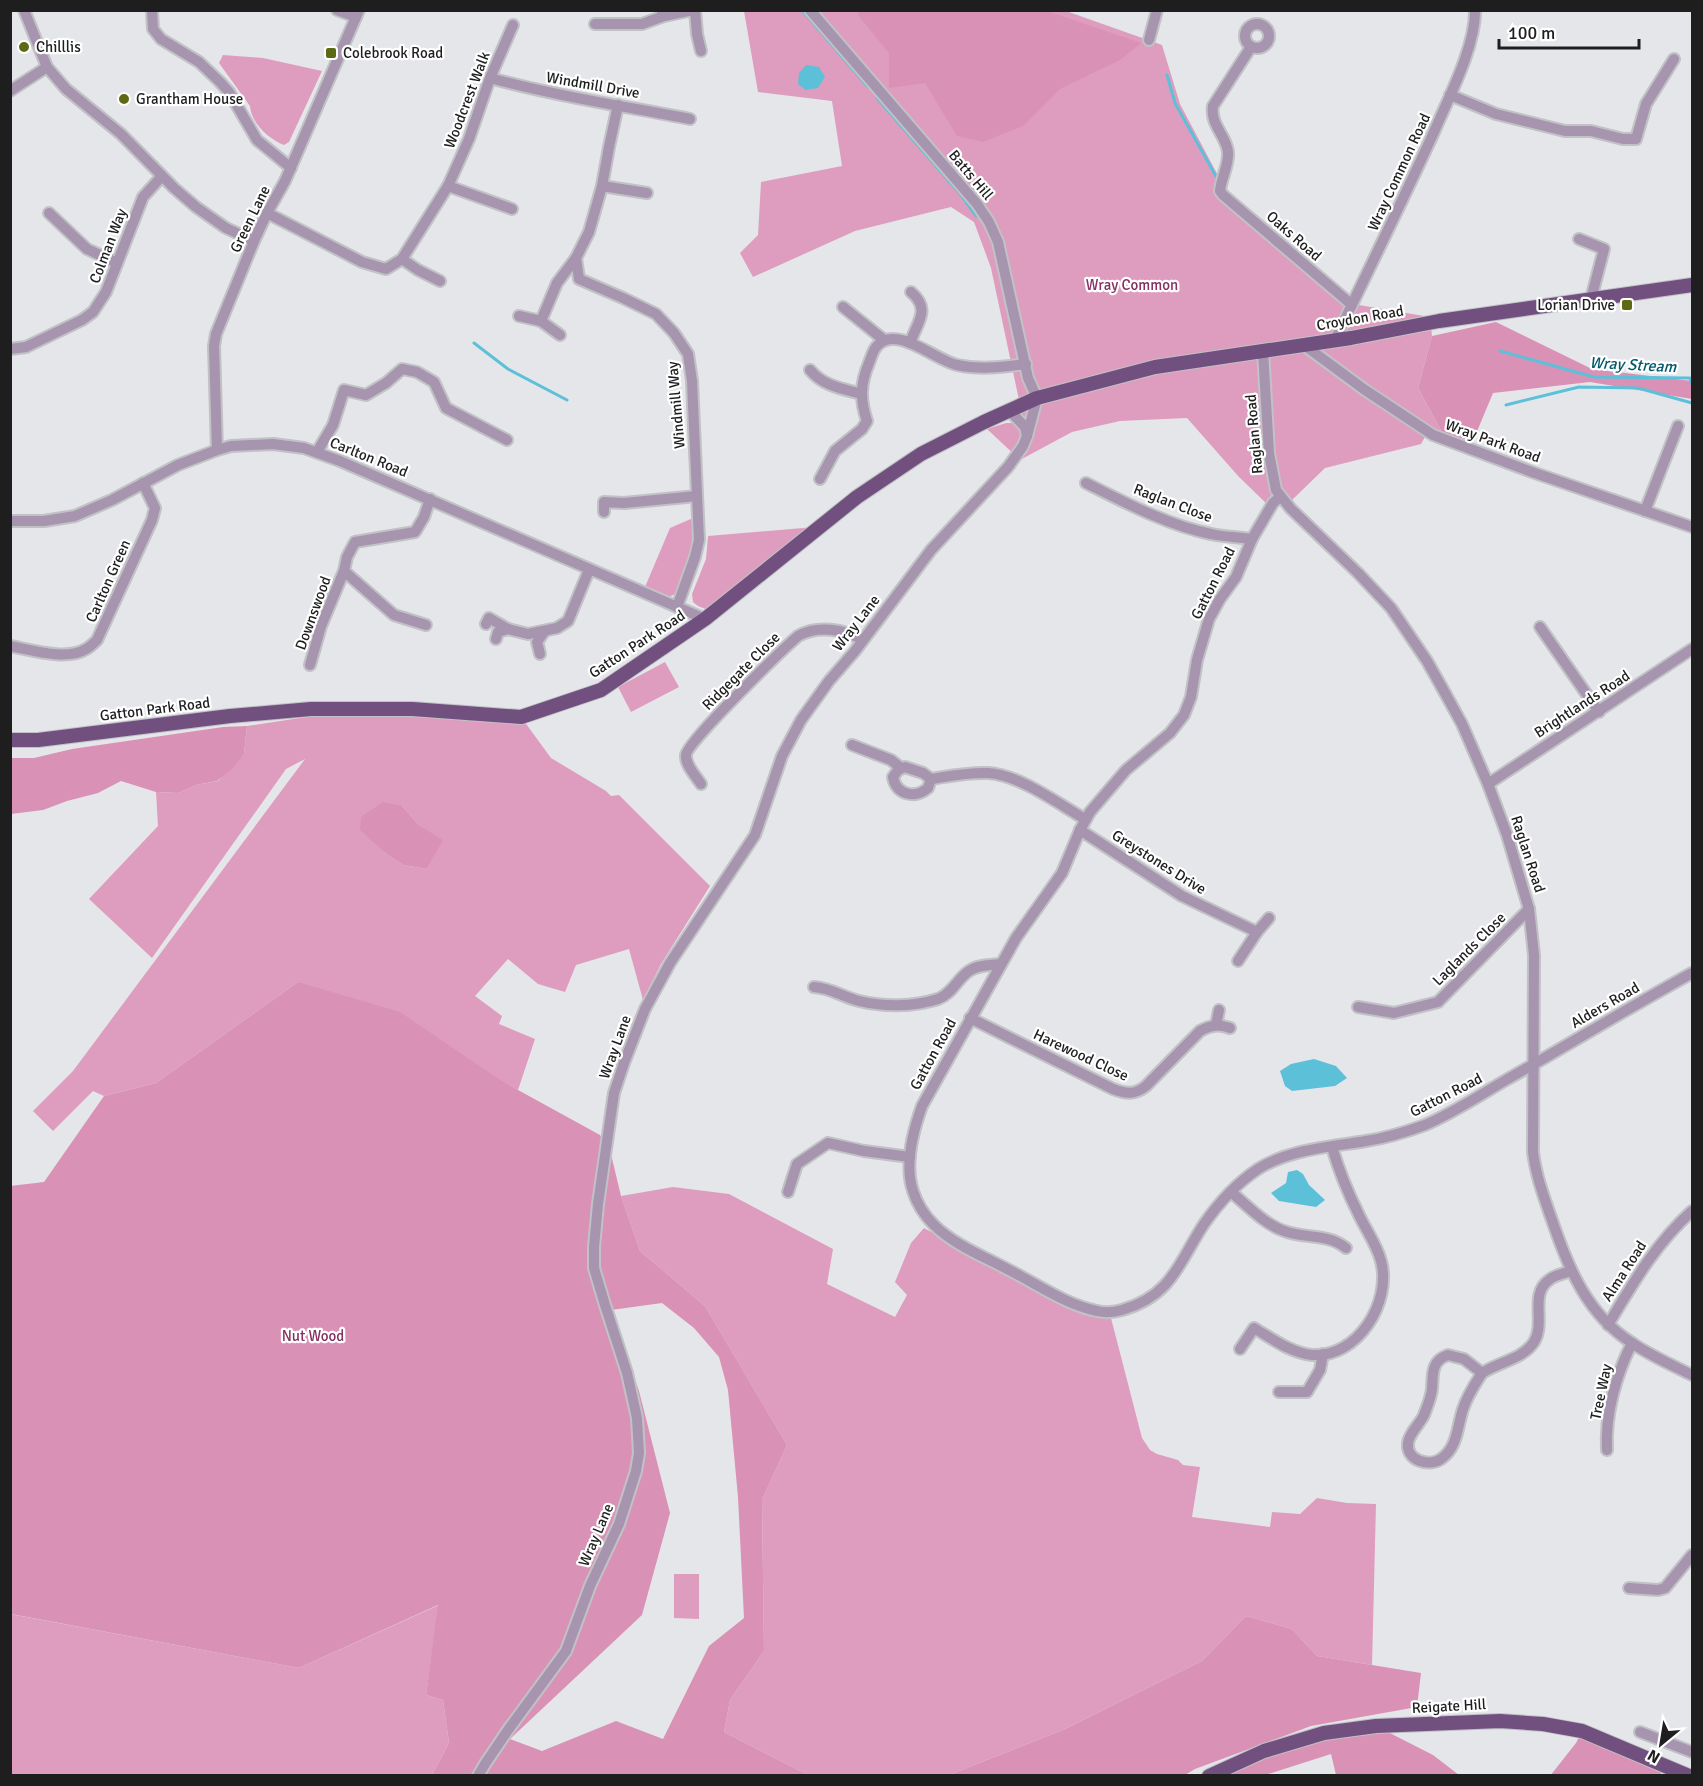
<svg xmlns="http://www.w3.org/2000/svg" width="1703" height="1786" font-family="Signika,sans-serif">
	<rect width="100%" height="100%" fill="#e5e6ea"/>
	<g fill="#de9dbe" fill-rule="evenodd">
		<path d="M 744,11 L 1066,11 L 1162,45 L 1180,104 L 1223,185 L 1321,287 L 1359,305 L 1430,317 L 1432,336 L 1418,388 L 1443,434 L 1426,435 L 1421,444 L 1325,468 L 1291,501 L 1272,493 L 1267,504 L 1239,477 L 1187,418 L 1120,421 L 1072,432 L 1020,460 L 987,429 L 1006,423 L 1013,423 L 1022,414 L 991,268 L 974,222 L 951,207 L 855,231 L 753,277 L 740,253 L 758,235 L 761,182 L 842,166 L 832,101 L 758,92 Z"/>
		<path d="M 223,55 L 263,58 L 322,71 L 289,142 L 284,145 C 269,139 251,123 250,106 L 219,63 Z"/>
		<path d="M 693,518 L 692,549 L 678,590 L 675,594 L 669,597 L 645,587 L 670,528 Z"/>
		<path d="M 815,527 L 708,610 L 698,606 L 693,602 L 692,594 L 706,559 L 708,536 Z"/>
		<path d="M 665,662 L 679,687 L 631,712 L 618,687 Z"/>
		<path d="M 326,714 L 521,717 L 551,758 L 606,791 L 611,796 L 619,795 L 710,886 L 661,964 L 643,1000 L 629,949 L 576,965 L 565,992 L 538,984 L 508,959 L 475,996 L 502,1016 L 499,1024 L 535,1039 L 518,1090 L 298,982 L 156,1083 L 104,1096 L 93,1091 L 53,1131 L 33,1111 L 73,1071 L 305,759 L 286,769 L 152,958 L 89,899 L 158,826 L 156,792 L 178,793 L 196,785 L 218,781 L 244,754 L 247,726 ZM 402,806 L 418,824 L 442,840 L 427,869 L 403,865 L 386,854 L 361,830 Z"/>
		<path d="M 673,1187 L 729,1194 L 833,1249 L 827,1284 L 895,1317 L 907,1295 L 895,1282 L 911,1243 L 924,1228 L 1056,1301 L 1111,1318 L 1142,1438 L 1150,1450 L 1157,1454 L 1178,1460 L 1183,1465 L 1200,1467 L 1192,1517 L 1270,1527 L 1272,1512 L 1300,1514 L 1317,1498 L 1347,1503 L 1376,1504 L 1372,1665 L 1317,1656 L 1292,1629 L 1246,1616 L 1202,1661 L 1065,1729 L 949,1775 L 808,1775 L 724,1732 L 730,1700 L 764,1651 L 762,1500 L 787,1445 L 705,1306 L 640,1251 L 621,1196 Z"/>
		<path d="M 674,1574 L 699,1574 L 699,1619 L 674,1618 Z"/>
		<path d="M 439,1605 L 426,1695 L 443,1700 L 449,1743 L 432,1775 L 11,1775 L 10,1614 L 299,1668 Z"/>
	</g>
	<g fill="#da91b6" fill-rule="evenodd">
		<path d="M 859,10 L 1047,11 L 1141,43 L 1120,60 L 1060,89 L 1023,126 L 983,142 L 957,136 L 925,83 L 889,88 L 889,53 L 858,15 Z"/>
		<path d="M 1496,322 L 1592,369 L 1692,381 L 1692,399 L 1590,382 L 1493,393 L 1473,441 L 1443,434 L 1418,388 L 1432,336 Z"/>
		<path d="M 247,726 L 244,754 L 233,768 L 217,781 L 196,785 L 178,793 L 156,792 L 121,781 L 98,793 L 67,801 L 43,810 L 11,814 L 11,758 L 34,758 L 72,749 L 223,727 Z"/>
		<path d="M 383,802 L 402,806 L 418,824 L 443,840 L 427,869 L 403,865 L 386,854 L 360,830 L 361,817 Z"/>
		<path d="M 298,982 L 400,1012 L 500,1080 L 600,1135 L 610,1150 L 621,1196 L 640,1251 L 705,1306 L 787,1445 L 762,1500 L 764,1651 L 730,1700 L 724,1732 L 808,1775 L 432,1775 L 449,1743 L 443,1700 L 426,1695 L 438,1605 L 299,1668 L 11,1614 L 10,1186 L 44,1182 L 104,1096 L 156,1083 ZM 662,1303 L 694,1328 L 719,1357 L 728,1390 L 738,1497 L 744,1618 L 709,1646 L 663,1739 L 616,1721 L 542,1751 L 510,1739 L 642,1615 L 670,1513 L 639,1391 L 611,1310 Z"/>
		<path d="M 1246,1616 L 1292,1629 L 1317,1656 L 1421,1673 L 1417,1707 L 1311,1726 L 1195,1769 L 1185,1775 L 949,1775 L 1065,1729 L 1202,1661 Z"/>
		<path d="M 1376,1726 L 1433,1755 L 1459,1775 L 1336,1775 L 1331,1754 L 1265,1775 L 1209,1776 L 1264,1751 Z"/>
		<path d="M 1582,1731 L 1663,1770 L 1660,1775 L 1550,1776 L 1576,1743 Z"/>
	</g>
	<g fill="#5dc0d9">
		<path d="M 806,65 L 819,67 L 825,77 L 818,88 L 805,90 L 798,84 L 799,73 Z"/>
		<path d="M 1314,1059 L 1336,1066 L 1347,1078 L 1335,1086 L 1292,1091 L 1285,1086 L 1280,1071 L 1291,1064 Z"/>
		<path d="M 1297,1170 L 1303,1174 L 1309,1185 L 1325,1200 L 1316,1207 L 1279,1201 L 1271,1193 L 1286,1183 L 1288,1172 Z"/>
	</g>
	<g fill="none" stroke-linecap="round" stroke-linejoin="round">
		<g stroke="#5dc0d9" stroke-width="3">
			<path d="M 802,10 L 868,87"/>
			<path d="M 1167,75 L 1175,103 L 1218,180"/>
			<path d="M 877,98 L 961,195 L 976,216"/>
			<path d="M 474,343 L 508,369 L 567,400"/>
			<path d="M 1500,351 L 1594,377 L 1690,378 L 1692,384"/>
			<path d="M 1506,405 L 1579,387 L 1638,388 L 1692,403"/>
		</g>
		<defs>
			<g id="minor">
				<path d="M 24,10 L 47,67 L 66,89 L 121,134 L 174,188 L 196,207 L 226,228 L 254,241"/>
				<path d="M 152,10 L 153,29 L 161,39 L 199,62 L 220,82 L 229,92 L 257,140 L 291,168"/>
				<path d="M 337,10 L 356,17"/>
				<path d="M 695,10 L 697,34 L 701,51"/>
				<path d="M 662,11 L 664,16 L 693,10"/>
				<circle cx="1257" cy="36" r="12"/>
				<path d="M 595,24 L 642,24 L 664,16"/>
				<path d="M 1149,40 L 1157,10"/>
				<path d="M 1251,47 L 1213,106 C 1210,125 1226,135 1228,152 C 1229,166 1221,178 1220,191 L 1223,195 L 1352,305"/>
				<path d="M 490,78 C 556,96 623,106 690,119"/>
				<path d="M 10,91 L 47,67"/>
				<path d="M 1450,95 L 1496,114 L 1565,131 L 1591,131 L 1623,139 L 1636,139 L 1646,104 L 1674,59"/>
				<path d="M 618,105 L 609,147 L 602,186 L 589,232 L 576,258 L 579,279 L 623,298 L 656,314 L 674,333 L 688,354 L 692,381 L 699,540 L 695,557 L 677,607"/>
				<path d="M 448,186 L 512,209"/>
				<path d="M 602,186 L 647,193"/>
				<path d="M 49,213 L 87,249 L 117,263"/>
				<path d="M 267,213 L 362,262 L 386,269 L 402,259 L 448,186 L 469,139 L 490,78 L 513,25"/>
				<path d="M 1579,239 L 1604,249 L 1591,299"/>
				<path d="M 402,259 L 418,270 L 440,281"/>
				<path d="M 843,307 L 884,340"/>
				<path d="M 519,316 L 541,321"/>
				<path d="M 560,335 L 541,321 L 557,283 L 576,258"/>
				<path d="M 1335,340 C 1368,271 1402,202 1434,132 C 1448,99 1476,46 1475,10"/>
				<path d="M 910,343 C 918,321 931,309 911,292"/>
				<path d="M 1304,345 L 1365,390 L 1433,435 L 1532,472 L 1692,527"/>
				<path d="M 10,349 L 26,347 L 82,320 L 93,312 L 106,292 L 143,197 L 162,176"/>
				<path d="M 1263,351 L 1269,453 L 1276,490 L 1291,509 L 1358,573 L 1391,608 L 1427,661 L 1445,693 L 1462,724 L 1488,784 L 1507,835 L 1529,909 L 1534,955 L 1533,1152 C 1536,1177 1545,1200 1553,1223 C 1569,1270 1588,1315 1632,1343 C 1651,1356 1672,1365 1692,1375"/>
				<path d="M 810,370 C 823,386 843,389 862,394"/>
				<path d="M 1010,411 L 1025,427 L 1027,436"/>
				<path d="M 217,450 L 214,346 L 216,334 L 254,241 L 267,213 L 285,181 L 359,10"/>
				<path d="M 317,452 L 333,425 L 344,390 L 366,395 L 386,383 L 402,369 L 417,372 L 434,382 L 446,408 L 507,440"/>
				<path d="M 820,479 L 835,451 L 862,429 L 867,421 C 860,400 860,384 869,363 C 871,358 873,350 877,346 C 896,324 935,360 957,365 C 980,370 1002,367 1026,364"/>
				<path d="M 1086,483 C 1124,502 1169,526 1211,534 C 1224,537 1239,537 1252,539"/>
				<path d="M 1280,497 L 1273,503 L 1252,539 L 1236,577 L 1220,599 L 1209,619 L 1197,660 L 1191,697 L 1184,715 L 1170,733 L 1126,770 L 1090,812 L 1080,830 L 1062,873 L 1016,938 L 922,1106 C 913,1131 904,1164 913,1191 C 917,1204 925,1216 934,1225 C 954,1245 985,1257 1009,1270 C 1037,1284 1066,1305 1097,1311 C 1105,1313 1115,1312 1122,1310 C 1172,1296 1179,1262 1204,1224 C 1218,1204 1237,1183 1258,1169 C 1290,1149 1330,1147 1366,1141 C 1386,1138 1406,1132 1425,1125 C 1453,1113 1480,1095 1506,1080 C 1568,1045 1630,1007 1692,973"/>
				<path d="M 1645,511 L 1678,426"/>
				<path d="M 604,512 L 604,502 L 624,503 L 697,496"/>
				<path d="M 10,521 L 44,521 L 75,516 L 112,500 L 178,465 L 217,450 L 231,446 L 273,444 L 304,448 L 340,461 L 705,619"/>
				<path d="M 344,571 L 394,615 L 426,625"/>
				<path d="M 486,624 L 489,618 L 508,629 L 528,634 L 557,628 L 568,621 L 589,570"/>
				<path d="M 1540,627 L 1599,712"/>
				<path d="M 496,639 L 498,632 L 508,629"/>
				<path d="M 10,646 C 32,650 67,661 86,649 C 90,647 94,643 97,640 L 152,520 L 155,508 L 143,483"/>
				<path d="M 540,654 L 537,642 L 544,632"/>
				<path d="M 310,665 L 321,626 L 344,571 L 347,557 L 355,542 L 415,532 L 424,517 L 430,499"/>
				<path d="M 852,745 L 891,760 L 901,768"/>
				<path d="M 905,767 L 923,773 L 931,779 L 928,788 C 915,799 896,795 893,777 L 898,770 Z"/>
				<path d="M 931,779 C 950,776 969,772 988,773 C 1020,775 1057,803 1085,819"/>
				<path d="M 701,784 C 696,776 685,765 686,755 C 687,742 782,650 798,636 C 817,625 844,629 863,640"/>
				<path d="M 1488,784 L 1692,649"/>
				<path d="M 1080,830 L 1182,896 L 1257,932 L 1269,918"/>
				<path d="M 1238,961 L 1257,932"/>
				<path d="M 814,987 C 831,988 843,997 859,1001 C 884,1007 913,1007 938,999 C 952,994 957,979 969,971 C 977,965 991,965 1000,964"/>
				<path d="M 1358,1007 L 1394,1013 L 1438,1002 L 1529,909"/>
				<path d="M 970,1018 L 1113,1089 C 1126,1094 1135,1095 1146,1086 L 1200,1031 C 1211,1025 1218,1024 1230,1028"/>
				<path d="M 1216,1025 L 1219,1010"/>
				<path d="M 788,1192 L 797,1164 L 828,1143 L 864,1151 L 910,1157"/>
				<path d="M 1231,1192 C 1247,1205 1264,1224 1284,1231 C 1305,1239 1328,1233 1346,1248"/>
				<path d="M 1608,1325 C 1633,1283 1656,1243 1692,1211"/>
				<path d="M 1240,1349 L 1254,1328 C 1271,1338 1291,1353 1312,1355 C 1358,1358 1392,1302 1381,1261 C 1377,1245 1366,1230 1359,1215 C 1348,1193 1339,1171 1332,1147"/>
				<path d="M 1448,1355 L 1464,1359 L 1482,1373 C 1475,1384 1467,1396 1463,1409 C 1457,1427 1458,1447 1441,1459 C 1429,1467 1406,1461 1408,1443 C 1409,1433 1420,1424 1424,1415 C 1427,1407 1431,1398 1432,1389 C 1433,1374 1431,1361 1448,1355 Z"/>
				<path d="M 1482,1373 C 1499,1362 1523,1359 1534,1342 C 1546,1323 1529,1294 1549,1280 C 1554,1275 1564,1274 1570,1271"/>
				<path d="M 1279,1392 L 1307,1392 L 1320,1370 L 1323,1354"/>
				<path d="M 1607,1450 C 1605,1414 1616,1375 1632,1343"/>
				<path d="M 1629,1588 L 1658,1590 L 1665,1588 L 1692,1555"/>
				<path d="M 1640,1732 L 1692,1752"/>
				<path d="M 478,1776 L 485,1764 L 508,1730 L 566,1651 L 590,1586 L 619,1524 L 636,1471 L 639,1453 L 637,1418 L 627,1373 L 605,1305 L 594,1268 L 594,1247 L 598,1204 L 614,1093 L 624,1063 L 645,1009 L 670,963 L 755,835 L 782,756 L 801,720 L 829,681 L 855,651 L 931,550 L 1008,467 L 1023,446 L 1027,436 L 1037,398 L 1028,378 L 998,242 L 989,222 L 977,204 L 810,10"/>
			</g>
			<g id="major">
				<path d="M 10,740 L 38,740 L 230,716 L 311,709 L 412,709 L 521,717 L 601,690 L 705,619 L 857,497 L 921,454 L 984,422 L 1037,398 L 1155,367 L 1351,338 L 1439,321 L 1692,285"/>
				<path d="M 1209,1776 L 1264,1751 L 1324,1733 L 1376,1726 L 1500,1721 L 1543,1724 L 1582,1731 L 1689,1776"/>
			</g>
		</defs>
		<use href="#minor" stroke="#c1c2c5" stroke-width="14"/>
		<use href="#major" stroke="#c1c2c5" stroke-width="16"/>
		<use href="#minor" stroke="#a794af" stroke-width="10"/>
		<use href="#major" stroke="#715080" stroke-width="14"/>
	</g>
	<g fill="#5d6a13" stroke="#fff" stroke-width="2">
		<circle cx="24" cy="47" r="6"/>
		<rect x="325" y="47" width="12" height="12" rx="3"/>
		<circle cx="124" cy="99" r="6"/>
		<rect x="1621" y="299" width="12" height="12" rx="3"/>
	</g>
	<g text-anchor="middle" stroke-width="4.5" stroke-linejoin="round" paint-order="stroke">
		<g font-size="15" fill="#1e1e1f" stroke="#fff" text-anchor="start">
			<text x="36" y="52">Chilllis</text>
			<text x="343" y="58">Colebrook Road</text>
			<text x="136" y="104">Grantham House</text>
			<text x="1615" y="310" text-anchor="end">Lorian Drive</text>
		</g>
		<g font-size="15" fill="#1e1e1f" stroke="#fff">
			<text transform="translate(593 85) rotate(10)" y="5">Windmill Drive</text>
			<text transform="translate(467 100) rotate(-69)" y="5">Woodcrest Walk</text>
			<text transform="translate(1399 172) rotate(-65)" y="5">Wray Common Road</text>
			<text transform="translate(971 175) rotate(50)" y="5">Batts Hill</text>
			<text transform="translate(250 219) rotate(-64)" y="5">Green Lane</text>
			<text transform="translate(1294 236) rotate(41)" y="5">Oaks Road</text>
			<text transform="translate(108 246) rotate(-69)" y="5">Colman Way</text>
			<text transform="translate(1360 318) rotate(-10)" y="5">Croydon Road</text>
			<text transform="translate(676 405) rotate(-95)" y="5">Windmill Way</text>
			<text transform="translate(1254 434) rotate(-95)" y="5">Raglan Road</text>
			<text transform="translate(1493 441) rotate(20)" y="5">Wray Park Road</text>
			<text transform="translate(369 457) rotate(22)" y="5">Carlton Road</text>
			<text transform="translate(1173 503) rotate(21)" y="5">Raglan Close</text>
			<text transform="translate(108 581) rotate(-66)" y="5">Carlton Green</text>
			<text transform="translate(1213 583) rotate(-63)" y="5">Gatton Road</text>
			<text transform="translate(313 613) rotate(-70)" y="5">Downswood</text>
			<text transform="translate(856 623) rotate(-52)" y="5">Wray Lane</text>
			<text transform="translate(637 644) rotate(-33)" y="5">Gatton Park Road</text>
			<text transform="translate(741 671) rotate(-45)" y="5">Ridgegate Close</text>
			<text transform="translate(1582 704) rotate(-33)" y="5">Brightlands Road</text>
			<text transform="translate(155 709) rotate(-7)" y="5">Gatton Park Road</text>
			<text transform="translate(1528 854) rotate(72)" y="5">Raglan Road</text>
			<text transform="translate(1159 862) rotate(32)" y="5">Greystones Drive</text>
			<text transform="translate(1469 949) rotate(-45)" y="5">Laglands Close</text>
			<text transform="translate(1605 1005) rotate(-30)" y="5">Alders Road</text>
			<text transform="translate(615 1047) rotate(-70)" y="5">Wray Lane</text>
			<text transform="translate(933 1054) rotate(-61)" y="5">Gatton Road</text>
			<text transform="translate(1081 1055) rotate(25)" y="5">Harewood Close</text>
			<text transform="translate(1446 1095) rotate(-27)" y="5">Gatton Road</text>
			<text transform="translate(1624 1271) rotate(-57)" y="5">Alma Road</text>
			<text transform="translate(1601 1392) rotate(-78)" y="5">Tree Way</text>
			<text transform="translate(596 1535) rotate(-67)" y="5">Wray Lane</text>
			<text transform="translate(1449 1706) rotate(-3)" y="5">Reigate Hill</text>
		</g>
		<g font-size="15" fill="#853061" stroke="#fff">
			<text x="1132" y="290">Wray Common</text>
			<text x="313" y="1341">Nut Wood</text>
		</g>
		<g font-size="16" font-style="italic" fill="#005a6b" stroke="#fff">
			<text transform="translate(1633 364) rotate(3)" y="6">Wray Stream</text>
		</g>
	</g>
	<rect width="1703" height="1786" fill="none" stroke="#1e1e1f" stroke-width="24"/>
	<g transform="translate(1661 1744) rotate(210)" stroke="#ffffff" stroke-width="4.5" paint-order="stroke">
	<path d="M0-4.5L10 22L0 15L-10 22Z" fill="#1e1e1f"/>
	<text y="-9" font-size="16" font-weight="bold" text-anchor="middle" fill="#1e1e1f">N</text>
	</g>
	<path d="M1499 39v9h140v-9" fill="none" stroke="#1e1e1f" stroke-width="3"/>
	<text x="1508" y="39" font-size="18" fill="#1e1e1f" stroke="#ffffff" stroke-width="4.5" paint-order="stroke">100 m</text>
</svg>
